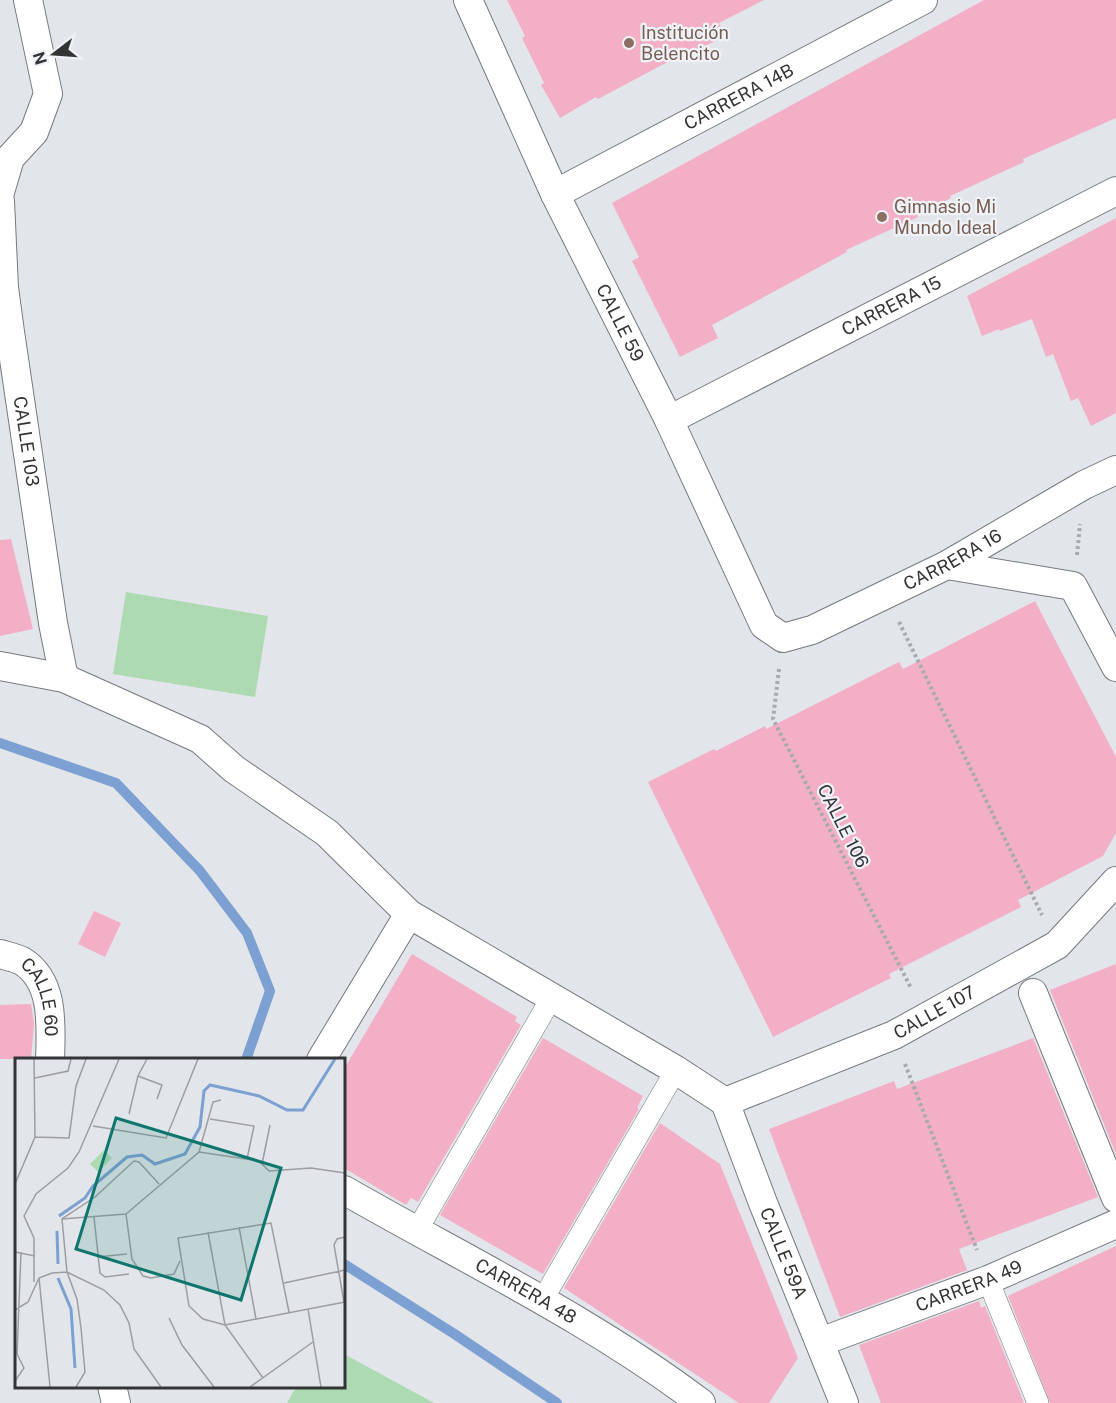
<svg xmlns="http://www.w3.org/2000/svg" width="1116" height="1403" font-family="'Public Sans',sans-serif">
	<rect width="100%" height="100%" fill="#e2e5e9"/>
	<g fill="#addab3">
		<path d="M 126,592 L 268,616 L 255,697 L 113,674 Z"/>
		<path d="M 344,1354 L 434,1403 L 287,1403 L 296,1387 L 344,1386 Z"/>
	</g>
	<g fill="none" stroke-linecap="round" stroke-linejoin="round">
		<g stroke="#7ba0d1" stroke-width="10">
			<path d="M 0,743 L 116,783 L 200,871 L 247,933 L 270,991 L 246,1060"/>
			<path d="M 344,1264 L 456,1335 L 557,1403"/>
		</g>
	</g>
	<g fill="#f3afc5">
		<path d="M 507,0 L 764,0 L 719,23 L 725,36 L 693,52 L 692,49 L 598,99 L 596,97 L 560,118 L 541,85 L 544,83 L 522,38 L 525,36 Z"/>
		<path d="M 984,0 L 1116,0 L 1116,118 L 1023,159 L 1024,162 L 950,196 L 951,198 L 917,215 L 918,217 L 846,250 L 847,252 L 712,325 L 718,338 L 680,357 L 632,261 L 639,257 L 612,203 Z"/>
		<path d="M 1116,218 L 1116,413 L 1091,426 L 1078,398 L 1071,401 L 1053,354 L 1046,357 L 1032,319 L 1000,331 L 999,329 L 982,336 L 967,296 Z"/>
		<path d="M 11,539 L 33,629 L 0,636 L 0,540 Z"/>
		<path d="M 1035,601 L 1116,757 L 1116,833 L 1103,856 L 1018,900 L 1021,907 L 889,974 L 891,978 L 773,1037 L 648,782 L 714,749 L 716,751 L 765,726 L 766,729 L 899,662 L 903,669 Z"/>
		<path d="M 94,911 L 121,923 L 105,957 L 78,944 Z"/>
		<path d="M 412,954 L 517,1017 L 515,1021 L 521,1025 L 418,1202 L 411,1198 L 406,1205 L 344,1168 L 344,1069 Z"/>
		<path d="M 1116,964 L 1116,1154 L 1050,990 Z"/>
		<path d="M 31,1004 L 34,1023 L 31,1059 L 0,1059 L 0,1005 Z"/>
		<path d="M 543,1038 L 643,1096 L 637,1108 L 639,1109 L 543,1274 L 440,1215 Z"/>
		<path d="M 1033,1038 L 1098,1197 L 959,1249 L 967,1270 L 840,1317 L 769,1129 L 894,1081 L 897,1089 Z"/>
		<path d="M 660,1123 L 720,1164 L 798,1358 L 769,1403 L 739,1403 L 564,1288 Z"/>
		<path d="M 1116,1246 L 1116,1403 L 1050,1403 L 1008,1296 Z"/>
		<path d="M 979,1301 L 981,1308 L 985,1306 L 1024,1403 L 881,1403 L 859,1345 Z"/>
	</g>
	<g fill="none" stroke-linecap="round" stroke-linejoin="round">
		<defs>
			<g id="pedestrian">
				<path d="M 416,1232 L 552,997"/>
				<path d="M 988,1280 L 1038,1403"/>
				<path d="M 543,1299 L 676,1070"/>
			</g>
			<g id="minor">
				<path id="s1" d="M 468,0 L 555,194 L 669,420 L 764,625 L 783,638 L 812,630 L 947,565 L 1084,485 L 1116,470"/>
				<path d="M 0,192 L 10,158 L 34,132 L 48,94 L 28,0"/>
				<path id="s2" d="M 555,194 L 923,0"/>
				<path id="s3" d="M 0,201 L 4,288 L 10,332 L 53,623 L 64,678"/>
				<path id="s4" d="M 669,420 L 1116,191"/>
				<path d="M 947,565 L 1073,586 L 1116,667"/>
				<path d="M 0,666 L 64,678 L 200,739 L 234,769 L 327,833 L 409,914 L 676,1070 L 725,1102"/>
				<path id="s5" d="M 0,954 C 7,956 16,958 22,961 C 55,981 51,1027 50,1060"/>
				<path d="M 1033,993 L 1116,1198"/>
				<path d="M 321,1060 L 409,914"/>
				<path id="s6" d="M 725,1102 L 894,1035 L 1057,945 L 1116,881"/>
				<path id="s7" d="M 725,1102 L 763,1203 L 844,1403"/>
				<path id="s8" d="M 344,1190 C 464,1259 590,1319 701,1403"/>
				<path id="s9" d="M 820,1342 L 988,1280 L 1116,1224"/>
				<path d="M 112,1386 L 116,1403"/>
			</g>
		</defs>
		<use href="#pedestrian" stroke="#76797d" stroke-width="22"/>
		<use href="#minor" stroke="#76797d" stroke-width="30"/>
		<g stroke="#a8aaad" stroke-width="4" stroke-dasharray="3 3" stroke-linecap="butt">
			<path d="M 1077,555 L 1080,524"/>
			<path d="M 899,622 L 1042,915"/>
			<path d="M 779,669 L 773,719 L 911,988"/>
			<path d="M 905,1064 L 977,1250"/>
		</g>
		<use href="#pedestrian" stroke="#fff" stroke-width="21"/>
		<use href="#minor" stroke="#fff" stroke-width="28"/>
	</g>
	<g fill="#8d6e63" stroke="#eff2f6" stroke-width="2">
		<circle cx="629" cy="43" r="6"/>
		<circle cx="882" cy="217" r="6"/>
	</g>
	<g text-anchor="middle" stroke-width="4.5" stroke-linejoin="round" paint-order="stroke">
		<g font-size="18" fill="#785e54" stroke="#eff2f6" text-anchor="start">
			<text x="641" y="39">Institución<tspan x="641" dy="21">Belencito</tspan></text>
			<text x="894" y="213">Gimnasio Mi<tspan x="894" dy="21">Mundo Ideal</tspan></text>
		</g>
		<g font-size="18" fill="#333436" stroke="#eff2f6">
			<text dy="6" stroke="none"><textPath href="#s2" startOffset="208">CARRERA 14B</textPath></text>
			<text dy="6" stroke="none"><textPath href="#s4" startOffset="250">CARRERA 15</textPath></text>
			<text dy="6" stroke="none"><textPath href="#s1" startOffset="357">CALLE 59</textPath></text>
			<text dy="6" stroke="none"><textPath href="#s3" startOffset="242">CALLE 103</textPath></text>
			<text dy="6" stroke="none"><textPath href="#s1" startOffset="902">CARRERA 16</textPath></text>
			<text transform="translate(843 826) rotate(63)" y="6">CALLE 106</text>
			<text dy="6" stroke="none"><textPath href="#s5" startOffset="66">CALLE 60</textPath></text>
			<text dy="6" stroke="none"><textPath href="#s6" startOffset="228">CALLE 107</textPath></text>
			<text dy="6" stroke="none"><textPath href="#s7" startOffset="162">CALLE 59A</textPath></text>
			<text dy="6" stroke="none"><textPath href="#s9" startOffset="159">CARRERA 49</textPath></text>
			<text dy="6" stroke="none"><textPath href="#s8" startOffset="208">CARRERA 48</textPath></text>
		</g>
	</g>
	<g transform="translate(15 1058)">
		<rect width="330" height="330" fill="#e2e5e9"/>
		<path d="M 89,92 L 97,100 L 83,114 L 75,106 Z" fill="#addab3"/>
		<path fill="none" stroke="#7ba0d1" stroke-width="3" d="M 44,158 L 70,140 L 78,128 L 112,99 L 127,97 L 140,106 L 170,96 L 185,69 L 189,33 L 195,27 L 244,38 L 272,52 L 288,52 L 320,1M 42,173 L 43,206M 43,220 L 56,251 L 60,310"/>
		<path fill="none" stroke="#9c9ea1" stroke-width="1.5" d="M 123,18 L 147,27 L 142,41M 20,20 L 53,13 L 56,1M 114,56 L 123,18 L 132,1M 195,61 L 239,68 L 232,101M 78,68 L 151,80 L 183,1M 20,79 L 54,80 L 61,28 L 71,1M 184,94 L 244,103 L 254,113 L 296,110 L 330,115M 247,106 L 255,67M 0,126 L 20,79 L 19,1M 111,156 L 184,94 L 198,44 L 206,42M 111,156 L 117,201 L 128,218 L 136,220 L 159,216 L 165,203M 79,159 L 85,215 L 90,219 L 114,216M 47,161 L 111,156M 224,169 L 241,261M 193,174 L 210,267 L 248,320M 0,194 L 20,198M 82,199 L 112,196M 24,220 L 35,329M 19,224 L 19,180 L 9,158 L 21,136 L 53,110 L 64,94 L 104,1M 269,225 L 330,212M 329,244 L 319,187 L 322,181 L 330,179M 293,251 L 306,329M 0,252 L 13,244 L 24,220 L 37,215 L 52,214 L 89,232 L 105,247 L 114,265 L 119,291 L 146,329M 274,254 L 256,165 L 163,180 L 174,248 L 188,261 L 210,267 L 330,244M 154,260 L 167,287 L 199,329M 2,296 L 6,194M 0,323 L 9,310 L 2,296M 61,329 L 70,314 L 66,270 L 62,241 L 52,214 L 47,161 L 80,139 L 119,103 L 124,104 L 144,126M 235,329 L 298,284"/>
		<path fill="#0f766e" fill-opacity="0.15" stroke="#0f766e" stroke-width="3" d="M 101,60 L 266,110 L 226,242 L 61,191 Z"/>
		<rect width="330" height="330" fill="none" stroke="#333436" stroke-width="3"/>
	</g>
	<g transform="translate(54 54) rotate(253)" stroke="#eff2f6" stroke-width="4.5" paint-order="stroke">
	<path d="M0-4.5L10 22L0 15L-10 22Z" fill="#333436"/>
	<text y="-9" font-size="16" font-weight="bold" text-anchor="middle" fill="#333436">N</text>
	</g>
</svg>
